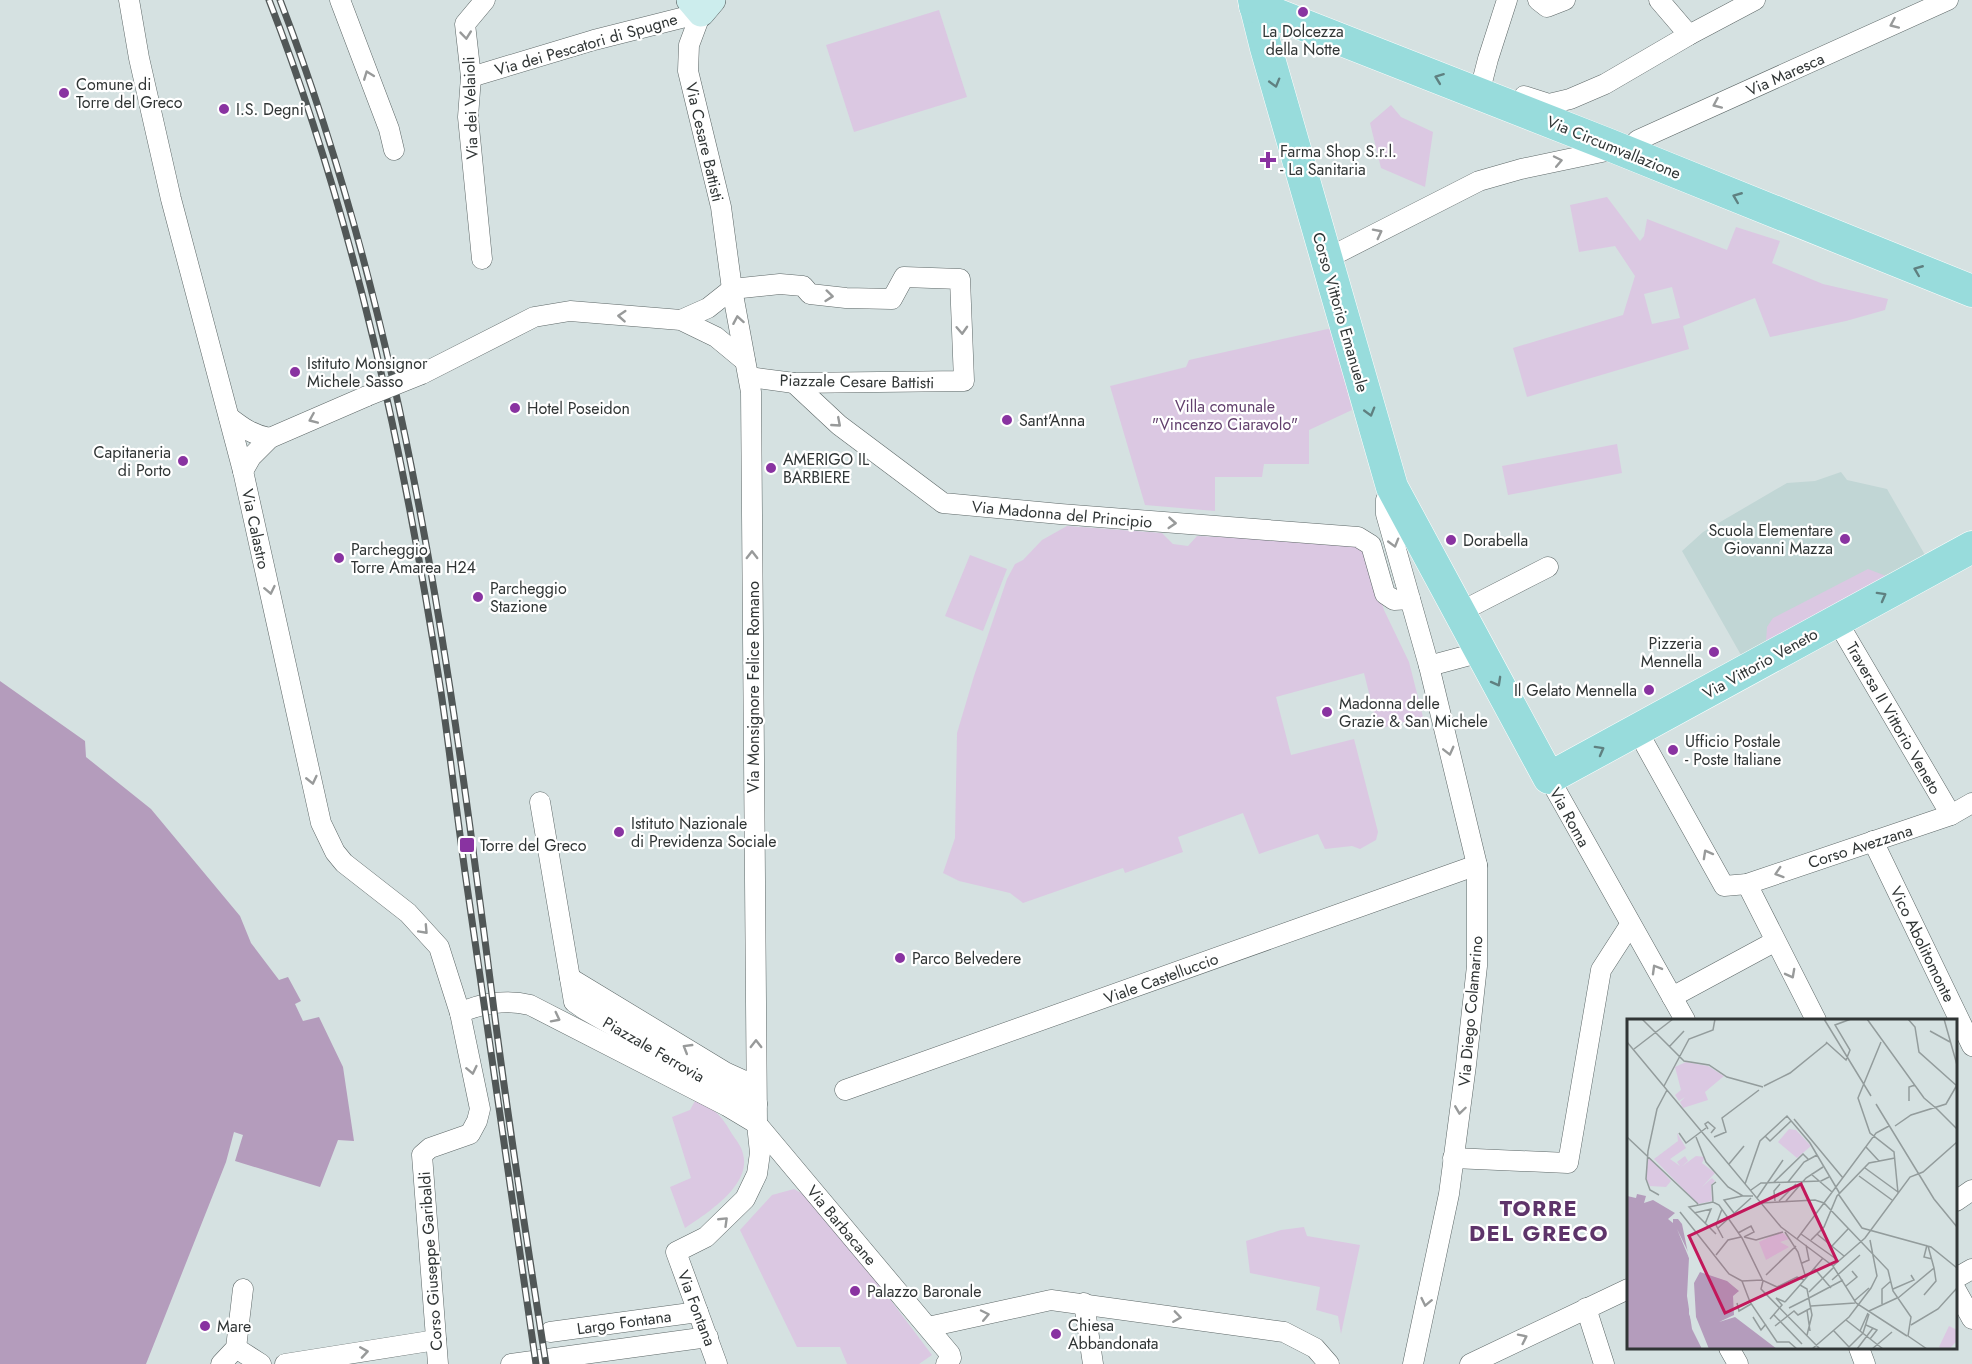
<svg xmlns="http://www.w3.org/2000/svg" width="1972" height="1364" font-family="Jost,sans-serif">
	<rect width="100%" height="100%" fill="#d5e1e1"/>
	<path fill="#c1d6d5" d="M 1841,472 L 1847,480 L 1887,489 L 1925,555 L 1741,655 L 1682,551 L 1703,532 L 1787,483 L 1815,481 Z"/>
	<g fill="#dbc8e2" fill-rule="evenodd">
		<path d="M 939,10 L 967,97 L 854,132 L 826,45 Z"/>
		<path d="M 1391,105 L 1401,117 L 1433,132 L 1425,187 L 1381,168 L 1370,123 Z"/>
		<path d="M 1607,197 L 1640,241 L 1644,236 L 1647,219 L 1727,250 L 1736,227 L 1780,241 L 1772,263 L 1823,284 L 1888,299 L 1885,310 L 1846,321 L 1770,337 L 1755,298 L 1683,326 L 1689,349 L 1527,397 L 1513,348 L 1623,315 L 1635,276 L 1615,246 L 1579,252 L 1570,205 ZM 1672,287 L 1680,318 L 1652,324 L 1644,294 Z"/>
		<path d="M 1332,328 L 1352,410 L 1309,430 L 1309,464 L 1264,464 L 1262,477 L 1215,477 L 1215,511 L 1145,505 L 1110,386 L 1186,367 L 1189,360 Z"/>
		<path d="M 1617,444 L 1622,473 L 1508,495 L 1502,466 Z"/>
		<path d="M 1067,526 L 1162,533 L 1173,544 L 1188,546 L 1197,536 L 1353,543 L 1363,549 L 1384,610 L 1409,662 L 1423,717 L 1378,729 L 1364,673 L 1276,697 L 1291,755 L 1354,739 L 1378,832 L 1376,840 L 1360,849 L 1352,846 L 1325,849 L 1318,834 L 1259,854 L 1243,813 L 1178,837 L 1183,852 L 1125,873 L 1123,868 L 1023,903 L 1010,893 L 959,881 L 943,873 L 955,838 L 957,733 L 974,676 L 1007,579 L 1015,564 L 1023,560 L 1042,540 Z"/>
		<path d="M 970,555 L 1007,569 L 983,631 L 945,616 Z"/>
		<path d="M 1868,569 L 1886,576 L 1766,642 L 1767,627 L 1773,618 Z"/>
		<path d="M 696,1099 C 714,1108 722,1116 732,1134 C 736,1140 742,1147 743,1154 C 752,1185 706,1214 685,1228 L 670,1187 L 691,1178 L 672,1117 L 690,1110 Z"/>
		<path d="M 794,1189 L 816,1201 L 932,1355 L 919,1364 L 847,1364 L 840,1347 L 797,1347 L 740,1230 L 772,1195 Z"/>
		<path d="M 1304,1227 L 1307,1236 L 1360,1245 L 1341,1334 L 1338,1316 L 1316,1310 L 1320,1287 L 1250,1273 L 1246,1241 L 1281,1230 Z"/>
	</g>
	<path fill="#b49cbc" d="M 0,681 L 85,741 L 86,757 L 151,809 L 240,916 L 251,943 L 279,980 L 288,977 L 301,1001 L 295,1004 L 303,1021 L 319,1017 L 343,1067 L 354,1141 L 338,1140 L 320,1187 L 235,1161 L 243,1135 L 234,1132 L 226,1162 L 146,1364 L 0,1364 Z"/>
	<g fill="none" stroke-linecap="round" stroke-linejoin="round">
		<defs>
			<g id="street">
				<path d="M 129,0 L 139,58 L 171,199 L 243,471 L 321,823 L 335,852 L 344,863 L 408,913 L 439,947 L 460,1013 L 480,1109 L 477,1121 L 470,1134 L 430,1148 L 422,1155 L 438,1364"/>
				<path d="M 340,0 L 389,129 L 394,150"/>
				<path d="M 1538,0 L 1547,7 L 1565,0"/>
				<path d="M 1659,0 L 1689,35"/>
				<path d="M 701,13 L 689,45 L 688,71 L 721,207 L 732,289 L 751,392 L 757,1124 L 760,1153 L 757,1174 L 745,1199 L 706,1237 L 676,1252 L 717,1364"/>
				<path d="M 471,77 L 594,40 L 701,13"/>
				<path d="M 1479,94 L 1488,59 L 1507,0"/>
				<path d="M 1524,96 L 1549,104 L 1570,99 L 1605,84 L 1689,35 L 1755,0"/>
				<path d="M 1626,152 L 1638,140 L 1948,0"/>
				<path d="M 482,259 L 468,117 L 471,77 L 465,24 L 485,0"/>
				<path d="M 1326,259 L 1479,181 L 1521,169 L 1616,149"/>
				<path d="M 732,289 L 780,284 L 803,286 L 810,294 L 846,298 L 892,299 L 904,277 L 960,279 L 964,381 L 794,383 L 749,377"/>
				<path d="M 681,320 L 708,308 L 732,289"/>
				<path d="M 422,374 L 534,317 L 570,311 L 681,320 L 716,337 L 745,361"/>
				<path d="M 794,383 L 839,425 L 943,503 L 1060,514 L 1358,537 L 1371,545 L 1385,594 L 1394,600 L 1410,599"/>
				<path d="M 229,417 C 243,428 253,435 270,438"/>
				<path d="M 243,471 L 251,457 L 270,438 L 367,396"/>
				<path d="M 1392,487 L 1386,500 L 1386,514 L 1429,666 L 1477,865 L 1477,966 L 1466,1065 L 1449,1194 L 1413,1364"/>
				<path d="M 1460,612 L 1548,567"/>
				<path d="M 1837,621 L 1951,815"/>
				<path d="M 1429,666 L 1481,652"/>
				<path d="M 1637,730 L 1724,886 L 1747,884 L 1951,815 L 1972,803"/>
				<path d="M 1549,778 L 1685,1020"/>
				<path d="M 540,802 L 574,1002 L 584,1009 L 722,1088 L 757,1104"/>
				<path d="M 1873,841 L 1972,1046"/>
				<path d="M 1747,884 L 1816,1020"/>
				<path d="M 570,978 L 725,1072 L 756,1086"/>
				<path d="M 1672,997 L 1774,942"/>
				<path d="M 460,1013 C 481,1003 507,999 530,1005 L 727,1106 L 757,1124 L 950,1354 L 951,1358 L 946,1364"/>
				<path d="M 845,1090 L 1477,865"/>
				<path d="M 1453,1158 L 1568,1163 L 1601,970 L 1630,925"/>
				<path d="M 1956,1201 L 1972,1190"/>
				<path d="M 1956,1278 L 1972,1269"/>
				<path d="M 1956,1290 L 1972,1319"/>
				<path d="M 1084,1303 L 1093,1364"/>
				<path d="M 1586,1308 L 1604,1364"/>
				<path d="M 928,1327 L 1051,1300 L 1284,1332 L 1315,1348 L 1329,1364"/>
				<path d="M 550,1332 L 698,1312"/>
				<path d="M 236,1348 L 261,1364"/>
				<path d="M 1729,1348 L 1738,1364"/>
				<path d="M 1859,1348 L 1865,1364"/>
				<path d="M 221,1364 L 236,1348 L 243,1289"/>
				<path d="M 285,1364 L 436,1340"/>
				<path d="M 511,1364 L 708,1337"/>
				<path d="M 1470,1364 L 1628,1289"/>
			</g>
			<path id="secondary" d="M 690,0 L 701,13 L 712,0"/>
			<g id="primary">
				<path d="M 1254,0 L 1266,48 L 1392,487 L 1549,778 L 1972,547"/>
				<path d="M 1255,6 L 1607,144 L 1972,291"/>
			</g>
		</defs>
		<use href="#street" stroke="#5d6767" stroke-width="21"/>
		<use href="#secondary" stroke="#5d6767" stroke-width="28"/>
		<use href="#primary" stroke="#fff" stroke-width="33"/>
		<use href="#street" stroke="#fff" stroke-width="20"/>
		<use href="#secondary" stroke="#cceded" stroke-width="27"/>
		<use href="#primary" stroke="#98dcdc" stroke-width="32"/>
		<defs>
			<g id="rail">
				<path d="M 269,0 C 355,221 405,458 441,692 C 451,759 458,826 468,893 C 491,1050 513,1207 536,1364"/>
				<path d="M 280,0 C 406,326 451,674 495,1018 C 510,1133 528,1249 546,1364"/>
			</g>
		</defs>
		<use href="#rail" stroke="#515757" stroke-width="7"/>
		<use href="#rail" stroke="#fff" stroke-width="4.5" stroke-dasharray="14" stroke-linecap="butt"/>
		<defs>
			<path id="street-bridge" d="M 367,396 L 422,374"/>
		</defs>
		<use href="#street-bridge" stroke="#5d6767" stroke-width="21" stroke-linecap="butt"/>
		<use href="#street-bridge" stroke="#fff" stroke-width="20"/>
	</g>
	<defs><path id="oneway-chevron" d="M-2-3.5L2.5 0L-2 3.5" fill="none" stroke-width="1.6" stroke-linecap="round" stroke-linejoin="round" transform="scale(1.5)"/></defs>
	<g stroke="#989a9a">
		<use href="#oneway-chevron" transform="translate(1894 24) rotate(156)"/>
		<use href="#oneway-chevron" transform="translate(466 35) rotate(84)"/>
		<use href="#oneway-chevron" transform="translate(368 75) rotate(-111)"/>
		<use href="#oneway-chevron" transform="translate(1717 104) rotate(156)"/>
		<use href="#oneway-chevron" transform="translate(1558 161) rotate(-12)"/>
		<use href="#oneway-chevron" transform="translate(1378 233) rotate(-27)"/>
		<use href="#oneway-chevron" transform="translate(829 296) rotate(6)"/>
		<use href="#oneway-chevron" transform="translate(622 316) rotate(-176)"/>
		<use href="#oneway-chevron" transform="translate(738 320) rotate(-100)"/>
		<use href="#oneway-chevron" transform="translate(962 330) rotate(87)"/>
		<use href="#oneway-chevron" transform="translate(313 419) rotate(157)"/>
		<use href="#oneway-chevron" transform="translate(837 423) rotate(41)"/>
		<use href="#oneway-chevron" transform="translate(1172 523) rotate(4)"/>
		<use href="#oneway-chevron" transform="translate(1394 543) rotate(74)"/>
		<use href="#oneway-chevron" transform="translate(752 555) rotate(-90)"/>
		<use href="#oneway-chevron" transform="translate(270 590) rotate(78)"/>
		<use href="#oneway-chevron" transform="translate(1449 751) rotate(76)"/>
		<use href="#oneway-chevron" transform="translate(312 780) rotate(77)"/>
		<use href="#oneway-chevron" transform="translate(1707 854) rotate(-119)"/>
		<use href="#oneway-chevron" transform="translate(1779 873) rotate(162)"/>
		<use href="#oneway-chevron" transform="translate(424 930) rotate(47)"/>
		<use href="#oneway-chevron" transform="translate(1656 969) rotate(-120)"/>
		<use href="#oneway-chevron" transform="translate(1791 974) rotate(62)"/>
		<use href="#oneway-chevron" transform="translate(556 1018) rotate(27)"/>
		<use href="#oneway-chevron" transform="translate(756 1044) rotate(-90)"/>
		<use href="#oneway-chevron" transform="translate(687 1048) rotate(-149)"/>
		<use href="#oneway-chevron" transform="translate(472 1070) rotate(78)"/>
		<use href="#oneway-chevron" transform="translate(1460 1110) rotate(98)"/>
		<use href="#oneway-chevron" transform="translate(724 1221) rotate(-44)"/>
		<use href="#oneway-chevron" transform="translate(1426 1302) rotate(102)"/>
		<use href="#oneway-chevron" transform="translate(985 1315) rotate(-12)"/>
		<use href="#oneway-chevron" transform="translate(1177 1317) rotate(8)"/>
		<use href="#oneway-chevron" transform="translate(1523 1338) rotate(-26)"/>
		<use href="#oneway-chevron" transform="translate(364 1352) rotate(-9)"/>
	</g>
	<g stroke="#5f8080">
		<use href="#oneway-chevron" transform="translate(1439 78) rotate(-159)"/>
		<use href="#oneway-chevron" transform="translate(1275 83) rotate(74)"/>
		<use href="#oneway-chevron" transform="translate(1737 197) rotate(-158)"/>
		<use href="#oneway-chevron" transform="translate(1918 270) rotate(-158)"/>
		<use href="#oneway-chevron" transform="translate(1370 412) rotate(74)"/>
		<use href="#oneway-chevron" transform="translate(1882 596) rotate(-29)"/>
		<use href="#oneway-chevron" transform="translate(1497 682) rotate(61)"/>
		<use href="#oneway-chevron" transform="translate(1600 750) rotate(-29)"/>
	</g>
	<g fill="#8933a1" stroke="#fff" stroke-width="2">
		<circle cx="1303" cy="12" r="6"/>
		<circle cx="64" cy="93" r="6"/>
		<circle cx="224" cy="109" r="6"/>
		<path d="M1265 151h6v6h6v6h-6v6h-6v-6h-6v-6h6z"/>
		<circle cx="295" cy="372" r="6"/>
		<circle cx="515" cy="408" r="6"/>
		<circle cx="1007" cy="420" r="6"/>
		<circle cx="183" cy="461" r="6"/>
		<circle cx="771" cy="468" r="6"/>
		<circle cx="1845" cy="539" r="6"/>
		<circle cx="1451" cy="540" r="6"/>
		<circle cx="339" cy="558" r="6"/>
		<circle cx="478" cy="597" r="6"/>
		<circle cx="1714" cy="652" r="6"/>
		<circle cx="1649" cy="690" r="6"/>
		<circle cx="1327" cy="712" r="6"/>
		<circle cx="1673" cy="750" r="6"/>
		<circle cx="619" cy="832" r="6"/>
		<rect x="459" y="837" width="16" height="16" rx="3"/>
		<circle cx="900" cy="958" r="6"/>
		<circle cx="855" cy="1291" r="6"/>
		<circle cx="205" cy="1326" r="6"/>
		<circle cx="1056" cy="1334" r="6"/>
	</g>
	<g text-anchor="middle" stroke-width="4.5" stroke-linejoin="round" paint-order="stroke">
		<g font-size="16" fill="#303535" stroke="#fff" text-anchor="start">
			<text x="1303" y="37" text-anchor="middle">La Dolcezza<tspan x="1303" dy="18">della Notte</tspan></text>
			<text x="76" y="90">Comune di<tspan x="76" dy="18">Torre del Greco</tspan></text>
			<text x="236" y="115">I.S. Degni</text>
			<text x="1280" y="157">Farma Shop S.r.l.<tspan x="1280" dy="18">- La Sanitaria</tspan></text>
			<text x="307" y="369">Istituto Monsignor<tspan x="307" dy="18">Michele Sasso</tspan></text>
			<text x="527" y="414">Hotel Poseidon</text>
			<text x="1019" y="426">Sant'Anna</text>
			<text x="171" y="458" text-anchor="end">Capitaneria<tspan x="171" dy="18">di Porto</tspan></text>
			<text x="783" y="465">AMERIGO IL<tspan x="783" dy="18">BARBIERE</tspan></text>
			<text x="1833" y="536" text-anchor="end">Scuola Elementare<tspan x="1833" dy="18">Giovanni Mazza</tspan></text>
			<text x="1463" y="546">Dorabella</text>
			<text x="351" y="555">Parcheggio<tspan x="351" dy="18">Torre Amarea H24</tspan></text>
			<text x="490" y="594">Parcheggio<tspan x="490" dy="18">Stazione</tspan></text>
			<text x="1702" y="649" text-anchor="end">Pizzeria<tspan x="1702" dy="18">Mennella</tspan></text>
			<text x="1637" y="696" text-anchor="end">Il Gelato Mennella</text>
			<text x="1339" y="709">Madonna delle<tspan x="1339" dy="18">Grazie &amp; San Michele</tspan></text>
			<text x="1685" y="747">Ufficio Postale<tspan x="1685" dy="18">- Poste Italiane</tspan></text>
			<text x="631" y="829">Istituto Nazionale<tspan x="631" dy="18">di Previdenza Sociale</tspan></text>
			<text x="480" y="851">Torre del Greco</text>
			<text x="912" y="964">Parco Belvedere</text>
			<text x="867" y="1297">Palazzo Baronale</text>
			<text x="1068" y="1331">Chiesa<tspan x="1068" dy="18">Abbandonata</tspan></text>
			<text x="217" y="1332">Mare</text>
		</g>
		<g font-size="16" fill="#303535" stroke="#fff">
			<text transform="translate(586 44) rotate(-16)" y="6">Via dei Pescatori di Spugne</text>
			<text transform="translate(1785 74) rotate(-24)" y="6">Via Maresca</text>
			<text transform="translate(470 108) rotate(-92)" y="6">Via dei Velaioli</text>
			<text transform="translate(705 142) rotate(77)" y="6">Via Cesare Battisti</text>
			<text transform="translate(1614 147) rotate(22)" y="6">Via Circumvallazione</text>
			<text transform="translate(1341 312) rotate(74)" y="6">Corso Vittorio Emanuele</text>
			<text transform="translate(857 381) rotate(1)" y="6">Piazzale Cesare Battisti</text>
			<text transform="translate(1062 514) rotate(5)" y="6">Via Madonna del Principio</text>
			<text transform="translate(256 529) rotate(78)" y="6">Via Calastro</text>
			<text transform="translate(1760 663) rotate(-29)" y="6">Via Vittorio Veneto</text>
			<text transform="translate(753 687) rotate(-90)" y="6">Via Monsignore Felice Romano</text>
			<text transform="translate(1894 718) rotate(60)" y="6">Traversa II Vittorio Veneto</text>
			<text transform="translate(1570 817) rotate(61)" y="6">Via Roma</text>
			<text transform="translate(1860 846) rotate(-18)" y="6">Corso Avezzana</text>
			<text transform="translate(1923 944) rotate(64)" y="6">Vico Abolitomonte</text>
			<text transform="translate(1161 978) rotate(-20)" y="6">Viale Castelluccio</text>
			<text transform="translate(1470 1011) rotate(-85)" y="6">Via Diego Colamarino</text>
			<text transform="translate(654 1049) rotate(30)" y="6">Piazzale Ferrovia</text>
			<text transform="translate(842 1225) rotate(50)" y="6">Via Barbacane</text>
			<text transform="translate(430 1261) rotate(-94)" y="6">Corso Giuseppe Garibaldi</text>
			<text transform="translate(697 1308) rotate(69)" y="6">Via Fontana</text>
			<text transform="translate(624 1322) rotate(-8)" y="6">Largo Fontana</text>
		</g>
		<g font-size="16" fill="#62406d" stroke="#fff">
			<text x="1225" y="412">Villa comunale<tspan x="1225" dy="18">"Vincenzo Ciaravolo"</tspan></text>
		</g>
		<g font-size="22" font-weight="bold" letter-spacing="1.5" fill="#5e346a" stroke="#fff">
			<text x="1539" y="1216">TORRE<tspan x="1539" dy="25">DEL GRECO</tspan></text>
		</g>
	</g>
	<g transform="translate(1627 1019)">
		<rect width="330" height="330" fill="#d5e1e1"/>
		<path d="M 59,43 L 81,47 L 97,57 L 78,73 L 81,81 L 56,89 L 53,83 L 58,78 L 52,82 L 48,76 L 54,71 L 48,48 ZM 162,110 L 169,111 L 184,127 L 170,139 L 151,123 ZM 50,114 L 59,129 L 43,140 L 53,147 L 50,143 L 58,137 L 61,142 L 54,148 L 69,137 L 78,138 L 75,144 L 88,154 L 75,168 L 85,159 L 88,162 L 84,166 L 85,182 L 71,185 L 27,140 L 51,122 ZM 21,137 L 44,162 L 39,168 L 23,167 L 19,160 ZM 154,212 L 162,220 L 153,223 L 162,228 L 139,241 L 132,223 ZM 322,307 L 330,311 L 330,322 L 322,330 L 315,330 L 312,328 Z" fill="#dbc8e2"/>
		<path d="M 10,175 L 19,177 L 17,184 L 26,181 L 48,194 L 41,200 L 46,204 L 46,200 L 51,200 L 55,205 L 62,239 L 62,295 L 75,330 L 0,330 L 0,177 L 9,179 ZM 73,253 L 100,262 L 112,272 L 106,277 L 107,296 L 92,303 L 108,298 L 150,330 L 82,330 L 69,298 L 67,264 Z" fill="#b49cbc"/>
		<path d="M 50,210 L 65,241 L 63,277 L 65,294 L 64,270 L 66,260 L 67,299 L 80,330 L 75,330 L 65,310 L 60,277 L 62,239 Z" fill="#d5e1e1"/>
		<path fill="none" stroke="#939c9c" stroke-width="1.5" d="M 15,0 L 57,42 L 82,46 L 100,58 L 136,68M 197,0 L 244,77M 240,0 L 297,79 L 310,90M 281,0 L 288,8 L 292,33 L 330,67M 317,0 L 330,46M 303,12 L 323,23M 0,23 L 154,208 L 170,220 L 197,184M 199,23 L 219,41 L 223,31 L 208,6 L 224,0M 254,23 L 231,79 L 243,114 L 267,133 L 271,174M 42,28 L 57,12M 7,30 L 46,0M 37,67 L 62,20 L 86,11 L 88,0M 137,67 L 163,54 L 200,24M 282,82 L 282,68 L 288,66M 249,85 L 307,180 L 330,208M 310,90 L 330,110M 167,100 L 216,159M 268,107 L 284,96 L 319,85 L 330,66M 81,110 L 78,105 L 81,103 L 88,109 L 84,114M 52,114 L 59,124 L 79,109M 138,117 L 143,122 L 164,102M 0,118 L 71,185M 69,118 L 79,143 L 101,168 L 116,177 L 126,177M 87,118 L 99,113 L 95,99 L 132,71M 239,128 L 252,142M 102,145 L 117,127M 238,149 L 271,173M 184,155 L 205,173M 232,157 L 265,181M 147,163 L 176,135 L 182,141M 161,163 L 177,143 L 190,136M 118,165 L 133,122 L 160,97 L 183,124 L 213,175M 124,171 L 134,164 L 194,162 L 202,158M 32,176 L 23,171 L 19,160 L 21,132 L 30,90 L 40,71M 212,176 L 235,209 L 304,228 L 330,249M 130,179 L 156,141M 148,182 L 147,172 L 153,165M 152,182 L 169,165M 159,182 L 179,159 L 196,148M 86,183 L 85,166 L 89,163M 133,184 L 188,181 L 197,184 L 261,251 L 266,272 L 284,298 L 281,317 L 300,330M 197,184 L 249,114 L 262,107M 95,190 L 89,206 L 96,219M 53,193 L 102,255 L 115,262M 67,194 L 84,190 L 78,205M 107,194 L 97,181 L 115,177M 91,209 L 124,179M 158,213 L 171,233 L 179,259M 111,214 L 124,207 L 127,213 L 117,218M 89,215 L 62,188 L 86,183 L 92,186 L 115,219 L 136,262 L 134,270 L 193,330M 174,215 L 212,242M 190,215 L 217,237M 117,218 L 129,221 L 156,213M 170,220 L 206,247 L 229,284 L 280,317M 184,221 L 197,208 L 210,177 L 242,144 L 268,139M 300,226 L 297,238 L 305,240M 205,227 L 221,210M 89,236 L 101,221 L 114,218M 175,244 L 182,241 L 179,226M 206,247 L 238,219 L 283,158 L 296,153 L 330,123M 187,249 L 204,269M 139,256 L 169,227M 205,261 L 233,236M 115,262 L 123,283 L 150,323 L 162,323 L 170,330M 115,262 L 135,261 L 150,268M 219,267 L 230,258 L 225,252M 150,268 L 170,258 L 177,261M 266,270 L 287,261 L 284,256M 182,273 L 207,248M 297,276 L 309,262 L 307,249M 182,279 L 216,261M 271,279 L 307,249 L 301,227M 227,282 L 242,269M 158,283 L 173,266M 110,284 L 112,292 L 124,285M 255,285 L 255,270 L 264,262M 184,287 L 228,284M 162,289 L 182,279M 180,291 L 183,312M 242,292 L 270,279M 147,296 L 175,325M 126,298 L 134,311 L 139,305M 143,300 L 155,286 L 149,279 L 158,283M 219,301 L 256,330M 239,306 L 250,311 L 243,320M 284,306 L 311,290 L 330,269M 148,307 L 167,292 L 171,296 L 184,289M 206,311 L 222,328 L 236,314 L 242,295M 233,312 L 241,294M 180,316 L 185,296 L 180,270 L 173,266 L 196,239M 185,330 L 222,298 L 244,269 L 250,257 L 243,221M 230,330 L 246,309M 245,330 L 265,313"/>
		<path fill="#c2185b" fill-opacity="0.15" stroke="#c2185b" stroke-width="3" d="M 174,165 L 210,242 L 98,294 L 62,217 Z"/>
		<rect width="330" height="330" fill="none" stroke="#303535" stroke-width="3"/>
	</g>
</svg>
